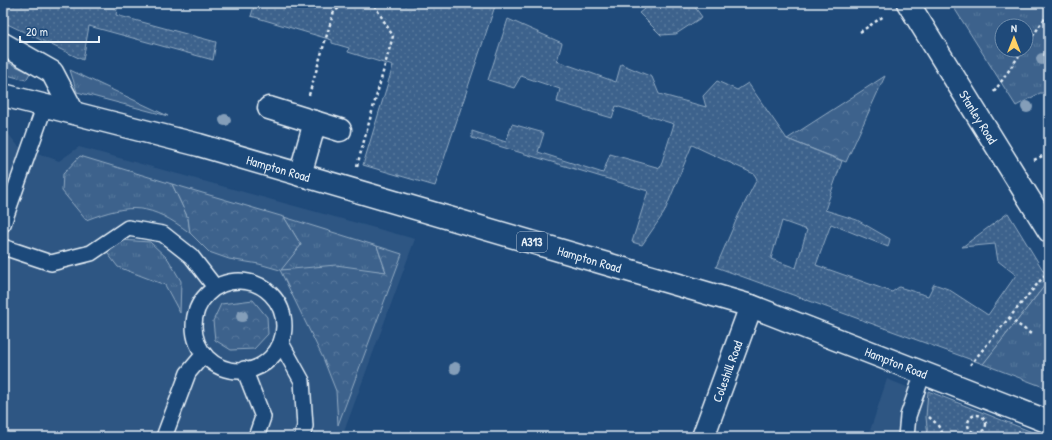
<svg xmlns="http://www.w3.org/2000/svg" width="1052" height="440" font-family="'Patrick Hand',sans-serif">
	<defs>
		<pattern id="grass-tufts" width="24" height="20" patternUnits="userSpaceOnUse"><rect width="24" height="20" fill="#3c628c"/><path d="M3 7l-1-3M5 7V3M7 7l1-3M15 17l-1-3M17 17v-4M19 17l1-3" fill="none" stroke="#58799d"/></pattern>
		<pattern id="forest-crowns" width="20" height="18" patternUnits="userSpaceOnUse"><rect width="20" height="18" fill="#3c628c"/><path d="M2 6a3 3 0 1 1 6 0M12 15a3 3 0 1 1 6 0" fill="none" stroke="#58799d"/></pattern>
		<pattern id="garden-dots" width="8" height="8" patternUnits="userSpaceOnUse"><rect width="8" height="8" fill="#3c628c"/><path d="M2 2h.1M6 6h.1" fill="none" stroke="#58799d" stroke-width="1.8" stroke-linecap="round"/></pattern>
	</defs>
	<rect width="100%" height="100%" fill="#1f4a7a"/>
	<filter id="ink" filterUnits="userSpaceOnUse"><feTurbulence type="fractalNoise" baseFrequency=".025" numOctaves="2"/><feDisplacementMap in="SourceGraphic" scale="8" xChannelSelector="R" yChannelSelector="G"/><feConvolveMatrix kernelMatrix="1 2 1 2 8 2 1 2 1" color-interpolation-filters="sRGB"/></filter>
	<g filter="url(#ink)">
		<g fill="#2e5683">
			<path d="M 3,127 L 18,146 L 59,161 L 79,147 L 415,239 L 342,437 L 3,437 Z"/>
			<path d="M 887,379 L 1031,437 L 868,437 Z"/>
		</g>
		<g fill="url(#grass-tufts)" stroke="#92aac2" fill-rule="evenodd">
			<path d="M 951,3 L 1049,3 L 1049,93 L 1040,93 L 1016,106 ZM 1002,26 L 1026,26 L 1026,50 L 1002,50 Z"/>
			<path d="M 3,60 L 30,73 L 26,80 L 3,74 Z"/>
			<path d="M 70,70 L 168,116 L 77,92 Z"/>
			<path d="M 80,156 L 172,184 L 188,218 L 190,233 C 150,203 131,203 86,220 L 62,191 L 63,174 Z"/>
			<path d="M 284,217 L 377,246 L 386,272 L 364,270 L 280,270 L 301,245 Z"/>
			<path d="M 121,240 L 150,242 L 168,259 L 181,281 L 180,313 L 165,285 L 118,267 L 105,250 Z"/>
			<path d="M 1049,280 L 1049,389 L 983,364 Z"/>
		</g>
		<g fill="url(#forest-crowns)" stroke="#92aac2">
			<path d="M 885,76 L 846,162 L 787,139 Z"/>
			<path d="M 172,184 L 284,217 L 301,245 L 281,270 L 336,265 L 386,272 L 377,246 L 402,254 L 338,425 L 336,391 L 323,358 L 280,270 L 259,264 L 229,259 L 209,252 L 190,233 L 188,218 Z"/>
			<path d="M 253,300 L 267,317 L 268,334 L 254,349 L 231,350 L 215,340 L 213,321 L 221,304 Z"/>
		</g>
		<g fill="url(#garden-dots)" stroke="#92aac2" fill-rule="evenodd">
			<path d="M 5,3 L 118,3 L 116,15 L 216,42 L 213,60 L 89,26 L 83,60 L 3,22 Z"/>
			<path d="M 255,3 L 496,3 L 435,186 L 363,165 L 393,66 L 348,52 L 349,48 L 332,43 L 332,40 L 251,16 Z"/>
			<path d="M 652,3 L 692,3 L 702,17 L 676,34 L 661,35 L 639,13 Z"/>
			<path d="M 508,19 L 562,43 L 557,61 L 616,82 L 621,64 L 652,77 L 659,94 L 706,107 L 703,96 L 717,81 L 737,90 L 748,83 L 787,139 L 842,161 L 825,210 L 857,220 L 890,239 L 888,247 L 831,224 L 816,265 L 892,292 L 899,287 L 928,296 L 934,284 L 948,289 L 988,315 L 1016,275 L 998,261 L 995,244 L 962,247 L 1008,213 L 1049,280 L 983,364 L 716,267 L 738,216 L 757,179 L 754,174 L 692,145 L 664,213 L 642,245 L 632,242 L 648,191 L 472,138 L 472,131 L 506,142 L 512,124 L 544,133 L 538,152 L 603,173 L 610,154 L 660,168 L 674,124 L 616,106 L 612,118 L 557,102 L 560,89 L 521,76 L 514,88 L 488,80 ZM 782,221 L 807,230 L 796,268 L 771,259 Z"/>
			<path d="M 928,391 L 1032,432 L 1029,437 L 928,437 L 926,417 Z"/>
		</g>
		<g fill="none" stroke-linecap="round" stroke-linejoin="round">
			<defs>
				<g id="lane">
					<path d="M 3,224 L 45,105"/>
					<path d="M 3,247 L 51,263 L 91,253 L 128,228 L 163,234 L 191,256 L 215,287"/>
					<circle cx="239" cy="326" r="45"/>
					<path d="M 281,343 L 302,381 L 305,426 L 302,437"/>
					<path d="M 244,369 L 263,417 L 256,437"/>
					<path d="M 164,437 L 188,373 L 204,354"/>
					<path d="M 906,437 L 908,416 L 923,373"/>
					<path d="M 1048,437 L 1049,435"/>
				</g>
				<g id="street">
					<path d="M 3,44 L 52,72 L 73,112"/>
					<path d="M 269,108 L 340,130"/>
					<path d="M 300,175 L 315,122"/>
					<path id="s1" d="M 703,437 L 751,306"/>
				</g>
				<g id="secondary">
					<path id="s2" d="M 908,3 L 1049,231"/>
				</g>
				<g id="primary">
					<path id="s3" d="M 3,95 L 199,145 L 751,306 L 1049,422"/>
				</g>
			</defs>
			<use href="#lane" stroke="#e8f1f8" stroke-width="18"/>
			<use href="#street" stroke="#e8f1f8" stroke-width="25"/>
			<use href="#secondary" stroke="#e8f1f8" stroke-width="25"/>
			<use href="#primary" stroke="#e8f1f8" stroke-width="25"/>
			<g stroke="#e8f1f8" stroke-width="2.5" stroke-dasharray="3 3" stroke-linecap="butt">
				<path d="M 860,32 L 884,16"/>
				<path d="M 1026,46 L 1049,12"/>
				<path d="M 994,92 L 1023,50"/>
				<path d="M 309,95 L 334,11 L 341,7 L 342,3"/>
				<path d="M 1034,160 L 1049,153"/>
				<path d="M 357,166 L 393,36 L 373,3"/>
				<path d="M 1009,318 L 1031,334"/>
				<path d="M 970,365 L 1049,270"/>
				<circle cx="977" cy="424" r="9"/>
				<path d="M 929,417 L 937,424 L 945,437"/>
				<path d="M 972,437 L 973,433"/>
			</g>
			<use href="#lane" stroke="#1f4a7a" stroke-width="15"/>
			<use href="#street" stroke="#1f4a7a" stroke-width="22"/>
			<use href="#secondary" stroke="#1f4a7a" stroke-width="22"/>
			<use href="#primary" stroke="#1f4a7a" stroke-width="22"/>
		</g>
		<g fill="#849eb9">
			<circle cx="1042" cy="59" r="6"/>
			<circle cx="1027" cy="107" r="6"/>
			<circle cx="225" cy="120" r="6"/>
			<circle cx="242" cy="316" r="6"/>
			<circle cx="455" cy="368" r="6"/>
		</g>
	</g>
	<g text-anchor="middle" stroke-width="3" stroke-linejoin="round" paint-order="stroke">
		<rect fill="#1f4a7a" stroke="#acbfd2" stroke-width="1" x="517" y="232" width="30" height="20" rx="3"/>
		<g font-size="12" font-weight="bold" fill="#e8f1f8">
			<text x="532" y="246">A313</text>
		</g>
		<g font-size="13" fill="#e8f1f8" stroke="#1f4a7a">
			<text dy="5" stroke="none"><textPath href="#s2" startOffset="134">Stanley Road</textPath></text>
			<text dy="5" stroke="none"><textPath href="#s3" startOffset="285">Hampton Road</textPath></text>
			<text dy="5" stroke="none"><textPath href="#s3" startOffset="609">Hampton Road</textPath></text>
			<text dy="5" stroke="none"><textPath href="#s3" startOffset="933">Hampton Road</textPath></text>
			<text dy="5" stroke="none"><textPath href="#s1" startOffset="70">Coleshill Road</textPath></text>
		</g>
	</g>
	<rect width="1052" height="440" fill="none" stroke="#1f4a7a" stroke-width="16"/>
	<rect x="8" y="8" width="1036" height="424" fill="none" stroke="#e8f1f8" stroke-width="1.5" filter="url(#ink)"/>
	<g transform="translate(1014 38)"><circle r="19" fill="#1f4a7a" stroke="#6f8dac"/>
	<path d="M0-3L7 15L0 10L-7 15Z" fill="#ffd166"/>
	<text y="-6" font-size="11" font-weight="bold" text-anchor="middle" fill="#e8f1f8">N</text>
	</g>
	<path d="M20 36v6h79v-6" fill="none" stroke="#e8f1f8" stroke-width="2"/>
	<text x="26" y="36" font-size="12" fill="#e8f1f8" stroke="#1f4a7a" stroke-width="3" paint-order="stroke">20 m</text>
</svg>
